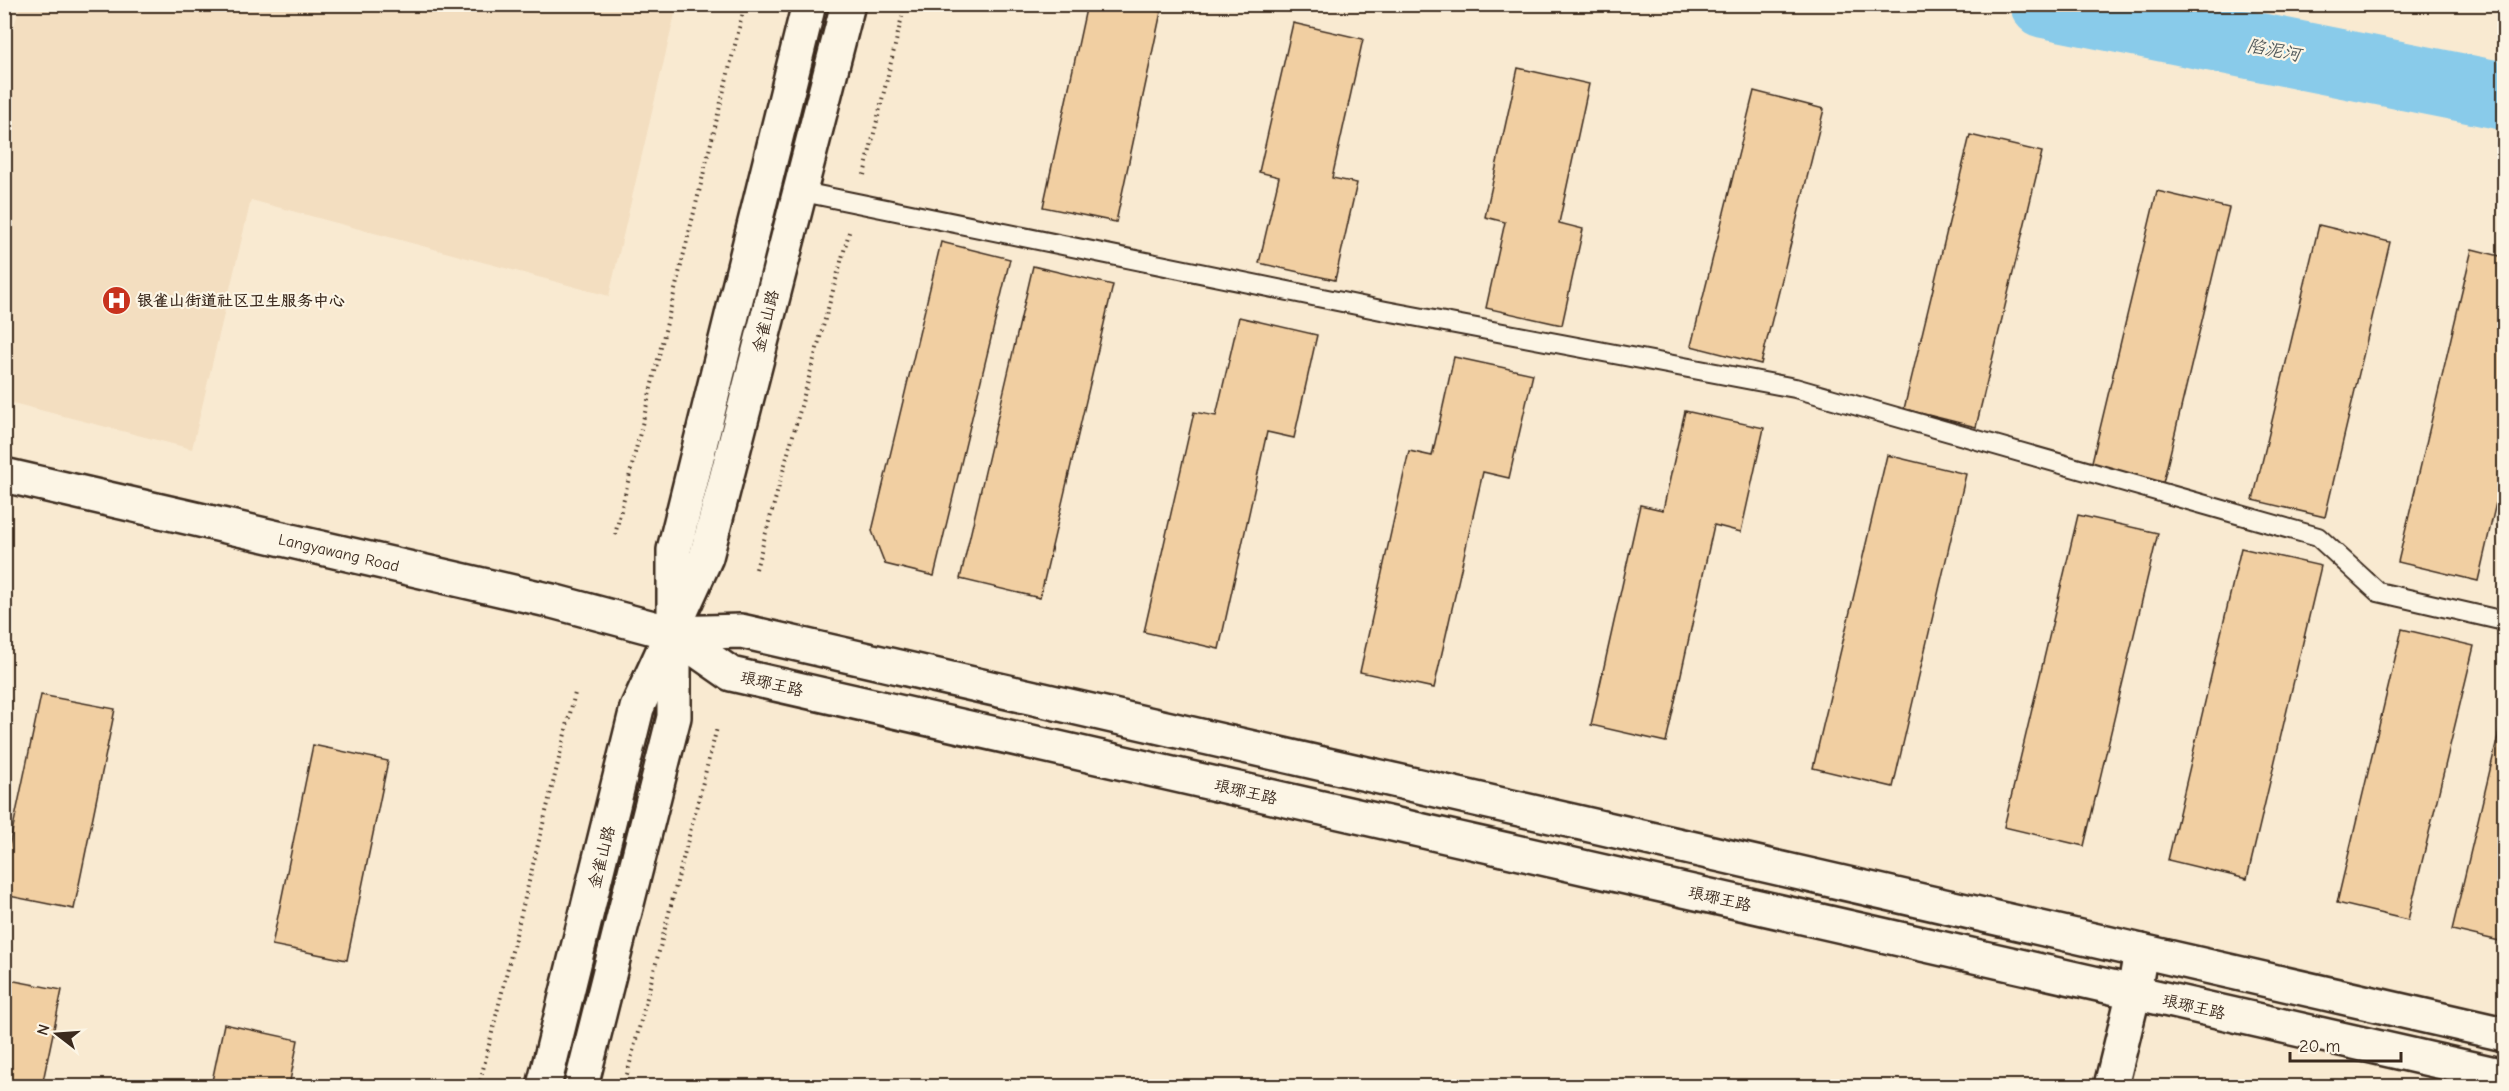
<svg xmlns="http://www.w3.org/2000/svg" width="2509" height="1091" font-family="'Comic Neue','LXGW WenKai TC',sans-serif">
	<rect width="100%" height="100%" fill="#f9ead1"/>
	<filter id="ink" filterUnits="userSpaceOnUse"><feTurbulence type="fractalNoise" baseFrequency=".0167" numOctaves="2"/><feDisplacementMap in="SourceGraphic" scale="12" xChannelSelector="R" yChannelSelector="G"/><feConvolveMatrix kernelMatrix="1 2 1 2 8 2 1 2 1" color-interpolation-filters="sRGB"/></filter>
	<g filter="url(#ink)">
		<path fill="#f3dec0" d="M 20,5 L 20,4 L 677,5 L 609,296 L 251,200 L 192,449 L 5,401 L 4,63 Z"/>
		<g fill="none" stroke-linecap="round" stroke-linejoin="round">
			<path stroke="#89cbea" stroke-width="68" d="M 2044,4 L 2504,96"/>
		</g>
		<g fill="#f1cfa2" stroke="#3b2a1e" stroke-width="1.5">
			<path d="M 1087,4 L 1127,4 L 1161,12 L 1116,222 L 1043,207 Z"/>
			<path d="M 1293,23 L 1363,39 L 1332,178 L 1357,183 L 1335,280 L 1259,263 L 1279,177 L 1259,172 Z"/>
			<path d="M 1518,68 L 1589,84 L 1559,223 L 1583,229 L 1562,325 L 1486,308 L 1505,222 L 1485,217 Z"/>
			<path d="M 1754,91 L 1824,109 L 1761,364 L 1691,346 Z"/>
			<path d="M 1970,135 L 2042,152 L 1976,427 L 1904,409 Z"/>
			<path d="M 2157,191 L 2229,208 L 2163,483 L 2091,466 Z"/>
			<path d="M 2319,225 L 2390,242 L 2325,517 L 2253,500 Z"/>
			<path d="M 941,242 L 1010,259 L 934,576 L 885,564 L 872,531 Z"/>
			<path d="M 2472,249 L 2504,257 L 2504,468 L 2478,581 L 2398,562 Z"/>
			<path d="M 1033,266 L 1113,285 L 1040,598 L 960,579 Z"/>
			<path d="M 1239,317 L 1317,335 L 1294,438 L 1267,432 L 1219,649 L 1144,632 L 1194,412 L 1216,416 Z"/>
			<path d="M 1454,357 L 1533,374 L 1509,478 L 1483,472 L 1434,688 L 1360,672 L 1409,451 L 1432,456 Z"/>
			<path d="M 1685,411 L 1764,428 L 1741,532 L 1714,525 L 1666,742 L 1591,725 L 1640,505 L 1663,510 Z"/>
			<path d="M 1887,455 L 1966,474 L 1893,787 L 1813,768 Z"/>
			<path d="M 2078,515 L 2158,533 L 2084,846 L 2004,827 Z"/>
			<path d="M 2241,548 L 2321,566 L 2247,879 L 2168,860 Z"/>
			<path d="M 2402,629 L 2474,646 L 2408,920 L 2337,903 Z"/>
			<path d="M 41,695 L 115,709 L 74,909 L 4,895 L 4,870 Z"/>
			<path d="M 2504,711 L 2504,942 L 2452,930 Z"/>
			<path d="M 313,745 L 388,761 L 347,960 L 272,945 Z"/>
			<path d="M 4,979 L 62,990 L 42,1086 L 4,1086 Z"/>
			<path d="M 224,1024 L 298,1040 L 289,1086 L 211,1086 Z"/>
		</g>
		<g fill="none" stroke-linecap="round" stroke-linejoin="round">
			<defs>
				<path id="service" d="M 798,191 L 1386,311 L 1795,388 L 2318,537 L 2378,592 L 2504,621"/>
				<path id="tertiary" d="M 2111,1086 L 2134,992 L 2141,951"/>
				<g id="secondary">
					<path d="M 4,475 L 552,601 L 672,633 L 741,631 L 2504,1034"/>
					<path d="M 672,633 L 731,674 L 2504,1076"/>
				</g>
				<g id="primary">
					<path d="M 544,1086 L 637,708 L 706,557 L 848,4"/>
					<path d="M 581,1086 L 674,717 L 674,550 L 809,4"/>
				</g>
			</defs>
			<use href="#service" stroke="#3b2a1e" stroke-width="22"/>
			<use href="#tertiary" stroke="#3b2a1e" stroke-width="38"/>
			<use href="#secondary" stroke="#3b2a1e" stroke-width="38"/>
			<use href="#primary" stroke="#3b2a1e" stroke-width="38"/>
			<g stroke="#3b2a1e" stroke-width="4" stroke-dasharray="1.5 4.5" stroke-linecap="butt">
				<path d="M 864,175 L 905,4"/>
				<path d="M 615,535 L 745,4"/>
				<path d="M 756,569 L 850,229"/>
				<path d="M 479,1086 L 575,693"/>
				<path d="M 624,1086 L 717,728"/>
			</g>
			<use href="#service" stroke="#fcf5e5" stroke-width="18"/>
			<use href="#tertiary" stroke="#fcf5e5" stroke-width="33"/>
			<use href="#secondary" stroke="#fcf5e5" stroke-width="33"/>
			<use href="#primary" stroke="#fcf5e5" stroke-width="33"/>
		</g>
	</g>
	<defs>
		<symbol id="hospital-disc" viewBox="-11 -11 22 22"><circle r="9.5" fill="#c8321e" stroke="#fcf5e5"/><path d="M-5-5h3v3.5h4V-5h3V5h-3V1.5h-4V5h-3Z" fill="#fff"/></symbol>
	</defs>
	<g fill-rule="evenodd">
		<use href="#hospital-disc" x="100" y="284" width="33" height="33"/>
	</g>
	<g text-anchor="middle" stroke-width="4.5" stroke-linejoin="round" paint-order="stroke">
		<g font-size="16" font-weight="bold" fill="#3b2a1e" stroke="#fcf5e5" text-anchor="start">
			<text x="137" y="306">银雀山街道社区卫生服务中心</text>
		</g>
		<g font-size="16" fill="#3b2a1e" stroke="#fcf5e5">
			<text transform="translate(765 321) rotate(-76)" y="6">金雀山路</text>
			<text transform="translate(339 552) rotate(13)" y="6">Langyawang Road</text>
			<text transform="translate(772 683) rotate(13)" y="6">琅琊王路</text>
			<text transform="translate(1246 791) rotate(13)" y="6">琅琊王路</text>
			<text transform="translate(601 857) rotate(-76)" y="6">金雀山路</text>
			<text transform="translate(1720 898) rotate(13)" y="6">琅琊王路</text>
			<text transform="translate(2194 1006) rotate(13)" y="6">琅琊王路</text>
		</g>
		<g font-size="18" font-style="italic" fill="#525a5b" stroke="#fcf5e5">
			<text transform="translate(2274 50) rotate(11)" y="6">陷泥河</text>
		</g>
	</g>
	<rect width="2509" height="1091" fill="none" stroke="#fcf5e5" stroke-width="24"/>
	<rect x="12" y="12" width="2485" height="1067" fill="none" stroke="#3b2a1e" stroke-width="2" filter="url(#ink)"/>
	<g transform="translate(57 1034) rotate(287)" stroke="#fcf5e5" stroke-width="4.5" paint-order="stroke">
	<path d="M0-4.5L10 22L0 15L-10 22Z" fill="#3b2a1e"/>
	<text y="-9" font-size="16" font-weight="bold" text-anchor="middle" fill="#3b2a1e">N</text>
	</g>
	<path d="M2290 1052v9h111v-9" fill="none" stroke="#3b2a1e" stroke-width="3"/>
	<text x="2299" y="1052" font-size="18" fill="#3b2a1e" stroke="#fcf5e5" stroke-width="4.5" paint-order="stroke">20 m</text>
</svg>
